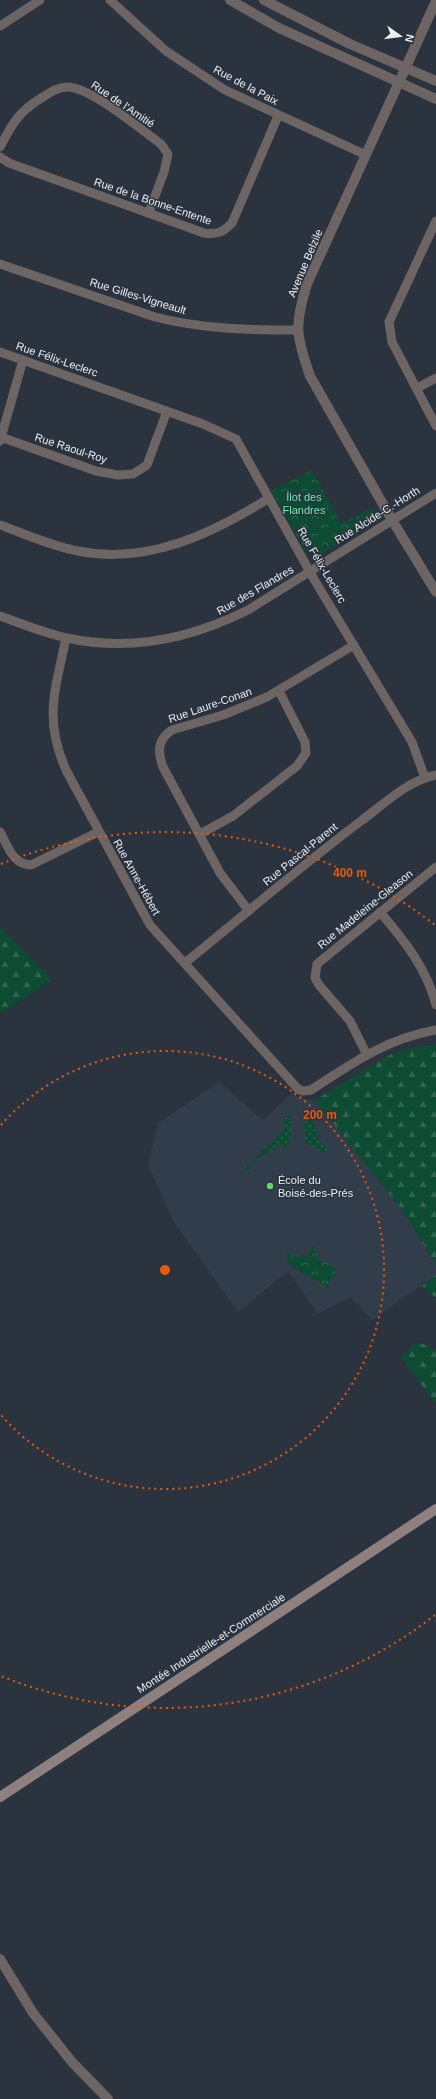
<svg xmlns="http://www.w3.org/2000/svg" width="436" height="2099" font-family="Arial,sans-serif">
	<defs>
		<pattern id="grass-dots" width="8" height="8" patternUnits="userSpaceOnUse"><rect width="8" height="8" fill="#0e4b33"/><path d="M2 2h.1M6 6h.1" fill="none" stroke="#316551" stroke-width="1.8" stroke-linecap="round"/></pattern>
		<pattern id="forest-firs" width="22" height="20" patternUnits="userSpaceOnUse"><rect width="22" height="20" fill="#0e4b33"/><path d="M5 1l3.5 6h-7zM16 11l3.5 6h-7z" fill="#316551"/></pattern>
		<pattern id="park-crowns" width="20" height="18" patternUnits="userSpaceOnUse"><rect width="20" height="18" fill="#0e4b33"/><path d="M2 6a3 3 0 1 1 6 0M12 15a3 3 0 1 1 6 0" fill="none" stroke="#316551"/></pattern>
	</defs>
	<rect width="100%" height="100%" fill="#2b333e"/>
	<path fill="#323d4c" d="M 219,1082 L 263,1120 L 293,1092 L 298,1098 L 315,1100 L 400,1207 L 436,1264 L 436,1275 L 372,1320 L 350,1297 L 318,1314 L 288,1271 L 238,1312 L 174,1222 L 148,1165 L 158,1123 Z"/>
	<g fill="url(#grass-dots)">
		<path d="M 306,1109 L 313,1121 L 319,1140 L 329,1149 L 325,1153 L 305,1143 L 304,1111 Z"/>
		<path d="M 289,1114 L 292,1116 L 289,1145 L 284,1149 L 280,1144 L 248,1165 L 251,1170 L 248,1172 L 245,1167 L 284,1131 L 285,1126 L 283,1121 Z"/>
	</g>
	<g fill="url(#forest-firs)">
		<path d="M 0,927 L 52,980 L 0,1014 Z"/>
		<path d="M 436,1045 L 436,1264 L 400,1207 L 315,1100 L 391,1054 L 412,1048 Z"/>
		<path d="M 436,1275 L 436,1297 L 430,1294 L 422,1286 Z"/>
		<path d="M 418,1342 L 436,1350 L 436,1404 L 401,1357 Z"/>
	</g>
	<g fill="url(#park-crowns)">
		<path d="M 312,470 L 341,524 L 372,508 L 376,514 L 373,522 L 320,555 L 313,553 L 309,549 L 306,551 L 271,491 Z"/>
		<path d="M 313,1246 L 319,1260 L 337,1269 L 327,1287 L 289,1265 L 286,1253 L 307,1257 L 309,1250 Z"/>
	</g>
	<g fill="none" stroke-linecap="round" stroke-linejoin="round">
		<g stroke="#6d6564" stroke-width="9">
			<path d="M 110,0 L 166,51 L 225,90 L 366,155"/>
			<path d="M 0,26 L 40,0"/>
			<path d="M 0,147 C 12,124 19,111 43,97 C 51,92 58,87 68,87 C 92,88 140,129 161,144 L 168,154 L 164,172 L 149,212"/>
			<path d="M 0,157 L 9,163 L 204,233 C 217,235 223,232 232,223 L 278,116"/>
			<path d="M 436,221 L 389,322 L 392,342 L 436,426"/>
			<path d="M 0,264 L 155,317 C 202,329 248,330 297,330"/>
			<path d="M 0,352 L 203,424 L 236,439 L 315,581 L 412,742 L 425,778"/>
			<path d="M 417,388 L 436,378"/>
			<path d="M 1,437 L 96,471 L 118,475 L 133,474 L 147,465 L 167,411"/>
			<path d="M 0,441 L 23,360"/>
			<path d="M 0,525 C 25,534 51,546 78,551 C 147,565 212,534 269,498"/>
			<path d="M 0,616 C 22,624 44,633 67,638 C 130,652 192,638 248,610 L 436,493"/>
			<path d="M 66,638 C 55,691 43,720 67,772 L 150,925 L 298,1089 L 303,1091 L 311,1090 C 352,1063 386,1039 436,1030"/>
			<path d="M 0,832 C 8,846 13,865 31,865 L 98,832"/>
			<path d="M 200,834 L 233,816 L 297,766 L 306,753 L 305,742 L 279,691"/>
			<path d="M 249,911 L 220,873 L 163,767 C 157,751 158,739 172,730 L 223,715 L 267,697 L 354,645"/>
			<path d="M 380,912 C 404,940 427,969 436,1005"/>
			<path d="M 185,963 C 244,915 301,866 361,821 C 384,804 407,781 436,775"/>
			<path d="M 366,1053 L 350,1021 L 319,985 L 315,978 L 317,964 L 436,867"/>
		</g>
		<g stroke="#6d6564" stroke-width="10">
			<path d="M 230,0 L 279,28 L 436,99"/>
			<path d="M 264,0 L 350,44 L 436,81"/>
			<path d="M 436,1 L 307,284 C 294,325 296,336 310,376 L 392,520 L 436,592"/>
			<path d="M 0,1959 L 33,2013 L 72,2062 L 108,2099"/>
		</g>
		<path stroke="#8d807f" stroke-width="10" d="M 0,1797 L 436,1509"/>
	</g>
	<g fill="none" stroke="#e8590c" stroke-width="2" stroke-dasharray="2 4">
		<path d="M1 1125A219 219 0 1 1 1 1415"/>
		<path d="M435 1615A438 438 0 0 1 1 1676M1 864A438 438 0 0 1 435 925"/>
	</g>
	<circle fill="#67d465" stroke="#2b333e" stroke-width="1.5" cx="270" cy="1186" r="4"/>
	<g text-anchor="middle" stroke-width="3" stroke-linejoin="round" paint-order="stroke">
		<g font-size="11" fill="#eaeff7" stroke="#2b333e">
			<text transform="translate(246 85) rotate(28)" y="4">Rue de la Paix</text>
			<text transform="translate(123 104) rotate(34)" y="4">Rue de l'Amitié</text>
			<text transform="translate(153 201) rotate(19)" y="4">Rue de la Bonne-Entente</text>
			<text transform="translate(305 263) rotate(-67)" y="4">Avenue Belzile</text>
			<text transform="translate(138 296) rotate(17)" y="4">Rue Gilles-Vigneault</text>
			<text transform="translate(57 359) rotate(19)" y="4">Rue Félix-Leclerc</text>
			<text transform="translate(71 448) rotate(18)" y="4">Rue Raoul-Roy</text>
			<text transform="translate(377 515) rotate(-32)" y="4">Rue Alcide-C.-Horth</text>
			<text transform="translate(322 565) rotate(60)" y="4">Rue Félix-Leclerc</text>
			<text transform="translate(255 590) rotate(-30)" y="4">Rue des Flandres</text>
			<text transform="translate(210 705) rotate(-19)" y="4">Rue Laure-Conan</text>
			<text transform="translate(300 854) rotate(-39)" y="4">Rue Pascal-Parent</text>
			<text transform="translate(137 877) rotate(61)" y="4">Rue Anne-Hébert</text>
			<text transform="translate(365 909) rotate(-39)" y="4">Rue Madeleine-Gleason</text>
			<text transform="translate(211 1643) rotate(-33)" y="4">Montée Industrielle-et-Commerciale</text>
		</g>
		<g font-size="11" fill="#62eeb0" stroke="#2b333e">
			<text x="304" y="501">Îlot des<tspan x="304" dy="13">Flandres</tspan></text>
		</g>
		<g font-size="11" fill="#eaeff7" stroke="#2b333e" text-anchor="start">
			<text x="278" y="1184">École du<tspan x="278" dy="13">Boisé-des-Prés</tspan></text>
		</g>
	</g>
	<circle cx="165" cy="1270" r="6" fill="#e8590c" stroke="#2b333e" stroke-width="2"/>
	<g font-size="12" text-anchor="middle" font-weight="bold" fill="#e8590c" stroke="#2b333e" stroke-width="3" stroke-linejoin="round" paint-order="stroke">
		<text x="350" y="877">400 m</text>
		<text x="320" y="1119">200 m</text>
	</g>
	<g transform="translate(400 36) rotate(104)" stroke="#2b333e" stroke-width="3" paint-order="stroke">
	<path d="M0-3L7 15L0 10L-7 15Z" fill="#eaeff7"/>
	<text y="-6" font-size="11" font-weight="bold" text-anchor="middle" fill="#eaeff7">N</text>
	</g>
</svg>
